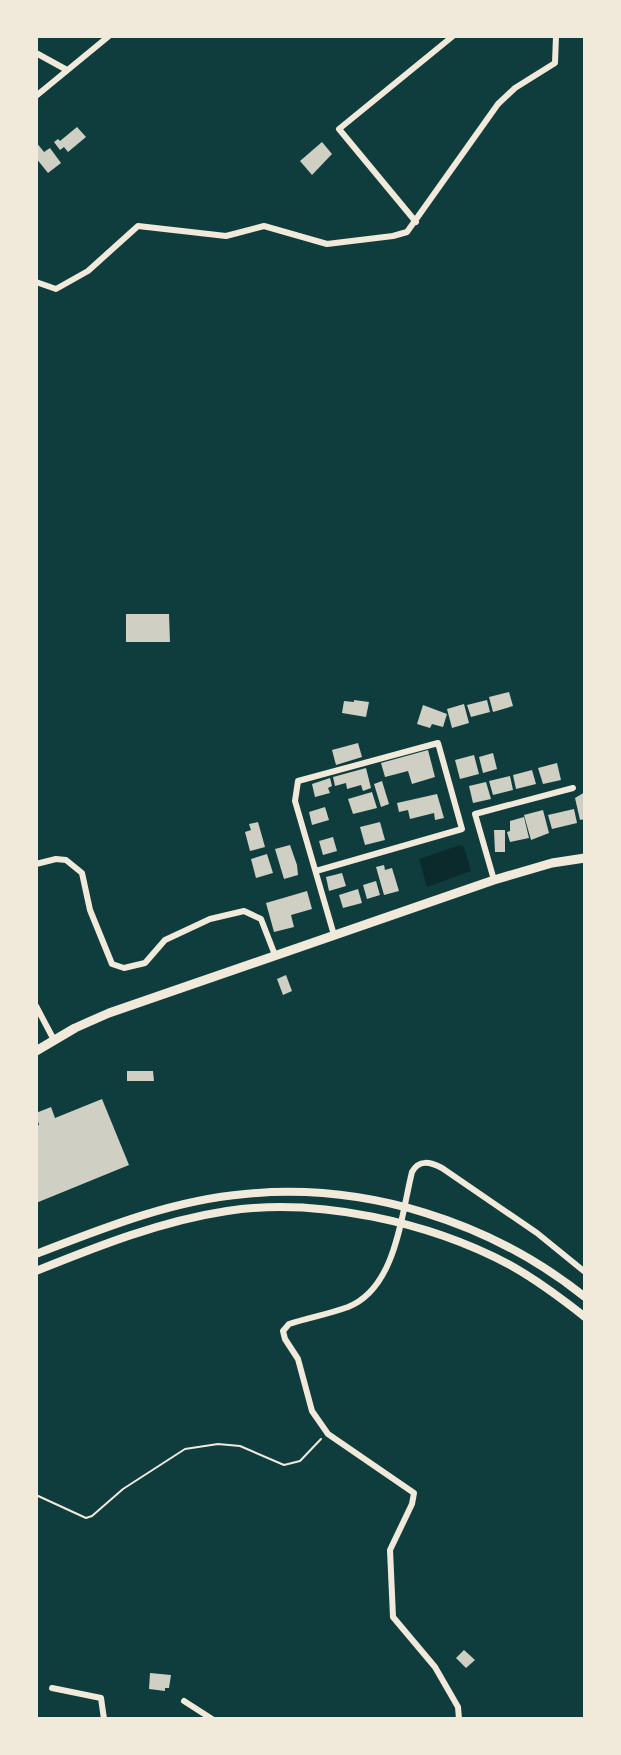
<svg xmlns="http://www.w3.org/2000/svg" width="621" height="1755" font-family="'Open Sans',sans-serif">
	<rect width="100%" height="100%" fill="#0f3d3e"/>
	<path fill="#0a2a2b" d="M 460,845 L 464,847 L 471,871 L 427,887 L 419,859 Z"/>
	<g fill="#cfcfc3">
		<path d="M 77,127 L 86,137 L 68,152 L 64,147 L 60,150 L 54,142 L 58,139 L 60,141 Z"/>
		<path d="M 36,142 L 44,152 L 50,148 L 61,163 L 48,173 L 36,158 Z"/>
		<path d="M 322,142 L 332,154 L 312,175 L 300,161 Z"/>
		<path d="M 126,614 L 169,614 L 170,642 L 126,642 Z"/>
		<path d="M 509,692 L 513,706 L 493,712 L 489,697 Z"/>
		<path d="M 354,700 L 369,702 L 366,717 L 342,713 L 344,701 L 354,702 Z"/>
		<path d="M 487,700 L 490,712 L 471,717 L 467,705 Z"/>
		<path d="M 464,704 L 469,723 L 452,728 L 447,709 Z"/>
		<path d="M 423,705 L 447,714 L 443,727 L 432,724 L 430,728 L 417,724 Z"/>
		<path d="M 358,743 L 362,757 L 336,765 L 332,750 Z"/>
		<path d="M 428,750 L 435,777 L 412,784 L 408,771 L 385,777 L 381,763 Z"/>
		<path d="M 493,753 L 497,769 L 483,773 L 479,757 Z"/>
		<path d="M 474,755 L 479,774 L 460,779 L 455,760 Z"/>
		<path d="M 557,763 L 561,780 L 543,784 L 538,768 Z"/>
		<path d="M 366,768 L 371,788 L 363,791 L 361,785 L 347,789 L 346,783 L 335,786 L 333,777 Z"/>
		<path d="M 532,770 L 536,784 L 516,789 L 513,775 Z"/>
		<path d="M 510,776 L 513,790 L 493,795 L 489,781 Z"/>
		<path d="M 330,778 L 332,786 L 328,788 L 330,793 L 315,797 L 312,784 Z"/>
		<path d="M 382,781 L 389,804 L 381,807 L 374,784 Z"/>
		<path d="M 486,782 L 491,799 L 473,803 L 469,786 Z"/>
		<path d="M 372,792 L 377,808 L 353,814 L 348,799 Z"/>
		<path d="M 585,792 L 585,819 L 580,820 L 575,798 Z"/>
		<path d="M 437,794 L 444,818 L 435,820 L 434,813 L 410,819 L 408,810 L 399,812 L 397,803 Z"/>
		<path d="M 325,807 L 329,820 L 312,825 L 309,812 Z"/>
		<path d="M 574,809 L 577,823 L 552,829 L 548,815 Z"/>
		<path d="M 543,810 L 549,833 L 531,840 L 524,815 Z"/>
		<path d="M 524,817 L 529,838 L 510,842 L 507,832 L 510,831 L 510,821 Z"/>
		<path d="M 258,822 L 265,847 L 250,851 L 245,832 L 251,830 L 249,824 Z"/>
		<path d="M 380,822 L 385,840 L 365,845 L 360,827 Z"/>
		<path d="M 494,830 L 505,830 L 505,852 L 495,852 Z"/>
		<path d="M 333,837 L 337,851 L 323,855 L 319,841 Z"/>
		<path d="M 290,845 L 297,865 L 298,875 L 284,879 L 275,849 Z"/>
		<path d="M 267,854 L 273,873 L 256,878 L 251,859 Z"/>
		<path d="M 384,865 L 385,870 L 392,868 L 399,891 L 384,895 L 376,867 Z"/>
		<path d="M 342,873 L 346,886 L 329,891 L 326,877 Z"/>
		<path d="M 376,881 L 380,895 L 367,899 L 363,885 Z"/>
		<path d="M 358,889 L 362,903 L 343,908 L 339,895 Z"/>
		<path d="M 307,891 L 312,909 L 291,915 L 294,927 L 274,932 L 266,903 Z"/>
		<path d="M 286,975 L 292,991 L 283,995 L 277,979 Z"/>
		<path d="M 127,1071 L 153,1071 L 154,1081 L 127,1081 Z"/>
		<path d="M 102,1099 L 129,1165 L 36,1203 L 36,1126 L 39,1125 L 36,1113 L 51,1107 L 55,1118 Z"/>
		<path d="M 464,1650 L 475,1660 L 466,1668 L 456,1658 Z"/>
		<path d="M 150,1673 L 171,1675 L 169,1688 L 165,1688 L 165,1691 L 149,1689 Z"/>
	</g>
	<g fill="none" stroke-linecap="round" stroke-linejoin="round">
		<path stroke="#f1e9da" stroke-width="2" d="M 36,1495 L 86,1518 L 92,1516 L 123,1489 L 185,1449 L 218,1444 L 240,1446 L 284,1465 L 300,1461 L 321,1439"/>
		<g stroke="#f1e9da" stroke-width="6">
			<path d="M 36,53 L 67,70"/>
			<path d="M 36,96 L 109,36"/>
			<path d="M 416,222 L 339,129 L 453,36"/>
			<path d="M 36,282 L 56,289 L 88,271 L 138,226 L 226,236 L 264,226 L 327,244 L 393,236 L 407,232 L 498,104 L 515,88 L 555,63 L 556,36"/>
			<path d="M 36,864 L 56,859 L 66,860 L 82,873 L 90,910 L 112,964 L 124,968 L 145,963 L 165,940 L 210,919 L 244,911 L 261,919 L 275,955"/>
			<path d="M 316,871 L 462,829 L 438,743 L 298,781 L 295,801 L 334,935"/>
			<path d="M 494,880 L 475,814 L 573,788"/>
			<path d="M 36,1006 L 54,1040"/>
			<path d="M 52,1688 L 101,1698 L 104,1719"/>
			<path d="M 184,1701 L 212,1719"/>
			<path d="M 459,1719 L 458,1707 L 435,1667 L 393,1617 L 390,1550 L 412,1504 L 414,1493 L 328,1434 L 312,1411 L 298,1359 L 285,1339 L 283,1331 L 289,1324 C 308,1318 329,1314 348,1307 C 396,1288 401,1216 412,1172 C 419,1159 430,1162 442,1168 L 537,1233 L 585,1272"/>
		</g>
		<g stroke="#f1e9da" stroke-width="8">
			<path d="M 36,1254 C 103,1228 173,1200 245,1194 C 366,1182 491,1222 585,1297"/>
			<path d="M 36,1271 C 98,1246 161,1221 227,1211 C 317,1197 430,1222 510,1265 C 537,1280 561,1298 585,1317"/>
		</g>
		<path stroke="#f1e9da" stroke-width="9" d="M 36,1051 L 75,1028 L 109,1013 L 494,880 L 552,863 L 585,858"/>
	</g>
	<rect width="621" height="1755" fill="none" stroke="#f1e9da" stroke-width="76"/>
</svg>
